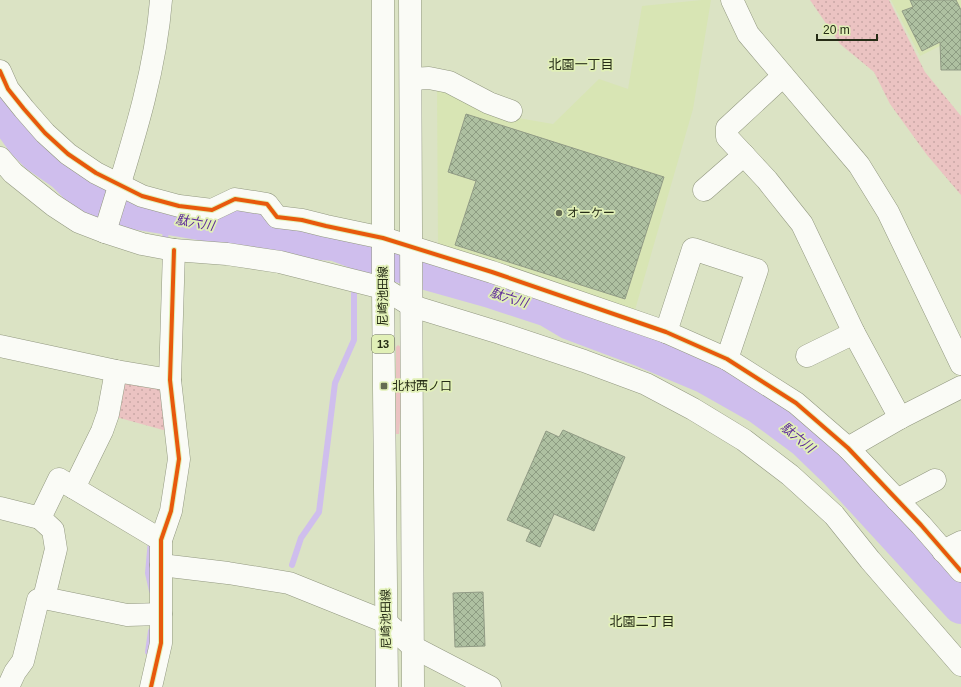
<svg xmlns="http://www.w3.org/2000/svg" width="961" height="687" font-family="Helvetica,'Noto Sans JP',sans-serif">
	<defs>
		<pattern id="park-dots" width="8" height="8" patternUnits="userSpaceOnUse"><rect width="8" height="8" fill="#ebc3c2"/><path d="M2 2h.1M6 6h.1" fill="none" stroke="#c9a8a6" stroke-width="1.8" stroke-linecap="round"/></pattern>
		<pattern id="building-cross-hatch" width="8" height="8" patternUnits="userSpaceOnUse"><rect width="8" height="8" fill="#aec0a1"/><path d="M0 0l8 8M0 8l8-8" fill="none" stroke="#8d9c82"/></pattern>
	</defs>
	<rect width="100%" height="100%" fill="#dbe3c4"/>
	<g fill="#d8e5b4">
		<path d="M 702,0 L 711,0 L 693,109 L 633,317 L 438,253 L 437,85 L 500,115 L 553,124 L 599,79 L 628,89 L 642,6 Z"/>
		<path d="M 891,0 L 961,0 L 961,39 L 950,41 L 920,56 Z"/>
	</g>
	<path fill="#ebc3c2" d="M 398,345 L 402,348 L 402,396 L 399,434 L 396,434 L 396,347 Z"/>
	<g fill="url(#park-dots)">
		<path d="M 810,0 L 889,0 L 925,72 L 961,116 L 961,195 L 927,155 L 890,104 L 874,72 L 840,44 Z"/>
		<path d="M 117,380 L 167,384 L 174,433 L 109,415 Z"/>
	</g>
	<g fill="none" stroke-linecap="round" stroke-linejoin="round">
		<g stroke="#cfbeed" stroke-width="6">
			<path d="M 165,246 L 166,216"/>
			<path d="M 354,250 L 354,276"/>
			<path d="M 151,540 L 148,573 L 152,591"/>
			<path d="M 292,565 L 301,538 L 319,512 L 335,383 L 354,340 L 354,285"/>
			<path d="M 148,652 L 151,631"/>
		</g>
		<path stroke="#cfbeed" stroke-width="36" d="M 0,108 L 24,141 L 38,155 L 64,173 L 85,194 L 102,201 L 133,211 L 265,233 L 310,241 L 335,243 L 369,256 L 490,290 L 548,309 L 570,322 L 642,349 L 706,376 L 759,406 L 805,440 L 837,471 L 961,606"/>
	</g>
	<g fill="url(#building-cross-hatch)" stroke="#919b85">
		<path d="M 910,0 L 956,0 L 961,10 L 961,70 L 941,70 L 940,42 L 922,51 L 902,11 L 913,7 Z"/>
		<path d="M 466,114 L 664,177 L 625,299 L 455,245 L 476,181 L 448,172 Z"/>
		<path d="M 563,430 L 625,457 L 594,531 L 554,514 L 540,547 L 526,541 L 531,530 L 507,520 L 546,431 L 559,437 Z"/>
		<path d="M 483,592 L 485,646 L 455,647 L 453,593 Z"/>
	</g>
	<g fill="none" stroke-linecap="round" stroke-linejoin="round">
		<defs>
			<g id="minor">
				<path d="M 732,0 L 748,34 L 859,165 L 888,212 L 961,364"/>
				<path d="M 0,71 L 8,89 L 24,109 L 45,133 L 68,154 L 96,173 L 142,196 L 179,206 L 212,210 L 235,199 L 267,204 L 277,217 L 302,220 L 326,226 L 383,238 L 492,272 L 666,332 L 727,359 L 796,403 L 848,448 L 921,525 L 961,571"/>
				<path d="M 783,76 L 727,128 L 727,137 L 767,180 L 802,224 L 854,333 L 900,418"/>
				<path d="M 411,79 L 429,78 L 449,82 L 489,103 L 511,111"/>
				<path d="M 0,158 L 13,173 L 53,205 L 79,222 L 105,232 L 142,244 L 174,250 L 227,254 L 280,262 L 383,288 L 412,306 L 500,333 L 584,361 L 646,384 L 693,409 L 744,440 L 790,475 L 834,515 L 870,560 L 961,665"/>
				<path d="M 704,190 L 744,155"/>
				<path d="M 105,232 C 128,156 155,79 161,0"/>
				<path d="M 666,332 L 693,249 L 757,270 L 727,359"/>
				<path d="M 0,346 L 116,371 L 170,380"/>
				<path d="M 807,356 L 854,333"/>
				<path d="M 848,448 L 900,418 L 961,387"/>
				<path d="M 74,488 L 102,431 L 108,414 L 116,371"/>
				<path d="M 897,500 L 935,480"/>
				<path d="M 0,508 L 40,518 L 59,479 L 161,540"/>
				<path d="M 40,518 L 53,530 L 56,549 L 44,598 L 127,615 L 161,614"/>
				<path d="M 943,551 L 961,542"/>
				<path d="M 161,565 L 228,573 L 289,583 L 386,622"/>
				<path d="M 8,687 L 15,672 L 23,661 L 38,600 L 44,598"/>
				<path d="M 151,687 L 161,643 L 161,540 L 171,511 L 179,459 L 170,380 L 174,250"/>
			</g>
			<path id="tertiary" d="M 386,622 L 413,647 L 490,687"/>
			<g id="primary">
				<path d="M 383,0 L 383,288 L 387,687"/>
				<path d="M 410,0 L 413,687"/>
			</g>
		</defs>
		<use href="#minor" stroke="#929880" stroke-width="23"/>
		<use href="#tertiary" stroke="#929880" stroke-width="23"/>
		<use href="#primary" stroke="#929880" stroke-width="23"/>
		<use href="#minor" stroke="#fafbf6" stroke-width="22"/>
		<use href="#tertiary" stroke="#fafbf6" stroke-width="22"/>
		<use href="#primary" stroke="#fafbf6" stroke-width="22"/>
		<defs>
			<g id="cycleway">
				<path d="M 0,71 L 8,89 L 24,109 L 45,133 L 68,154 L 96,173 L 142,196 L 179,206 L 212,210 L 235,199 L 267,204 L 277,217 L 302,220 L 326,226 L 383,238 L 492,272 L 666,332 L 727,359 L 796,403 L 848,448 L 921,525 L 961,571"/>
				<path d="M 151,687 L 161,643 L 161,540 L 171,511 L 179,459 L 170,380 L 174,250"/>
			</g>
		</defs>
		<use href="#cycleway" stroke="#e1f0b7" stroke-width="6"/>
		<use href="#cycleway" stroke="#e8590c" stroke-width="4"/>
	</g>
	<g fill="#656c53" stroke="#e1f0b7" stroke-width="1.5">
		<circle cx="559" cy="213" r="4"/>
		<rect x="380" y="382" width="8" height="8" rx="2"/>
	</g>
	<g text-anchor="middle" stroke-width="3.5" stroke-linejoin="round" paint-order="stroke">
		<rect fill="#e1f0b7" stroke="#5e6746" stroke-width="1" x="372" y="335" width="22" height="18" rx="3"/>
		<g font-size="11" font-weight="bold" fill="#262c16">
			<text x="383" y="348">13</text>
		</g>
		<g font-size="12" fill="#262c16" stroke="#e1f0b7" text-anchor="start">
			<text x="567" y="217">オーケー</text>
			<text x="392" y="390">北村西ノ口</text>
		</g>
		<g font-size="12" fill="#262c16" stroke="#e1f0b7">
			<text transform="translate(383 296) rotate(-90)" y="4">尼崎池田線</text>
			<text transform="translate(386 619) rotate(-91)" y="4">尼崎池田線</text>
		</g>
		<g font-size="13" fill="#262c16" stroke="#e1f0b7">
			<text x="581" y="69">北園一丁目</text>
			<text x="642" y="626">北園二丁目</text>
		</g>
		<g font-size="13" font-style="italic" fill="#5e2a9a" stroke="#e1f0b7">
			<text transform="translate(195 222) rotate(10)" y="5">駄六川</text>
			<text transform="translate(509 297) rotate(17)" y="5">駄六川</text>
			<text transform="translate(798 437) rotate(39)" y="5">駄六川</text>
		</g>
	</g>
	<path d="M817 34v6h60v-6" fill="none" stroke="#262c16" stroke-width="2"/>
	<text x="823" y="34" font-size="12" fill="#262c16" stroke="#e1f0b7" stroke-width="3" paint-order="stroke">20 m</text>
</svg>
